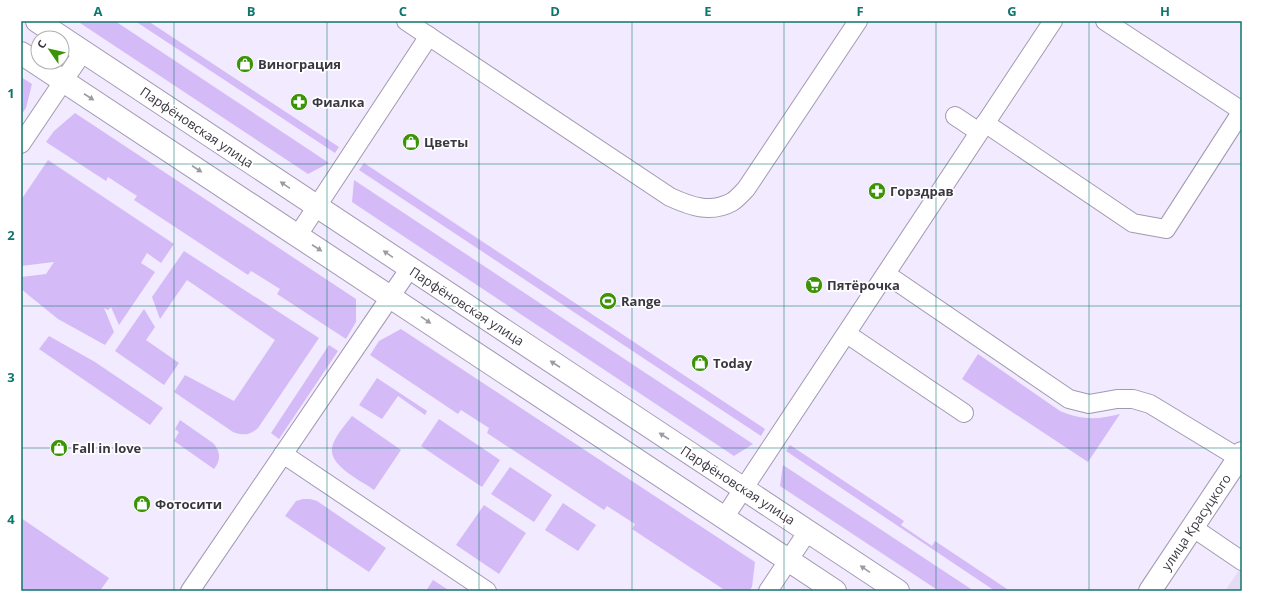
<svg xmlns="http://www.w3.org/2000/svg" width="1263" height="612" font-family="'Open Sans',sans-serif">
	<rect width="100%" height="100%" fill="#f2eaff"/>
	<path fill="#e5dbf5" d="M 1242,566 L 1242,591 L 1225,591 Z"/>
	<g fill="#d4bbf8">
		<path d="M 77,21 L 115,21 L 329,163 L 308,174 Z"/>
		<path d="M 135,21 L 148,21 L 339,147 L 335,153 Z"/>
		<path d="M 21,77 L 32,84 L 26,108 L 21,115 Z"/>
		<path d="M 75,113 L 356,299 L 356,322 L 346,339 L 277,294 L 280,289 L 251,271 L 248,275 L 134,200 L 137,196 L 108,177 L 106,181 L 46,142 L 54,131 Z"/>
		<path d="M 48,160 L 174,244 L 161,263 L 147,253 L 141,263 L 155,272 L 119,325 L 111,307 L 108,310 L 104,308 L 114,332 L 105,345 L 58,319 L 21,289 L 21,277 L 46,274 L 54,262 L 21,266 L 21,200 Z"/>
		<path d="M 364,163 L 765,429 L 761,436 L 359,170 Z"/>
		<path d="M 354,180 L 753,444 L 734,456 L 352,202 Z"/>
		<path d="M 184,251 L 319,338 L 258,428 C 250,435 243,436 233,432 L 174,392 L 185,375 L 234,401 L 275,340 L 187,280 L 160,319 L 152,297 Z"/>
		<path d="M 144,309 L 155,327 L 146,340 L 179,363 L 164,385 L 115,351 Z"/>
		<path d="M 401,329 L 755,562 L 752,587 L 749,591 L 726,591 L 632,529 L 635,524 L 607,506 L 604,510 L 487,433 L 489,428 L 461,410 L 458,414 L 370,355 L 379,341 Z"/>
		<path d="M 49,336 L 95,362 L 163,408 L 150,425 L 39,349 Z"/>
		<path d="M 329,345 L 338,351 L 279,439 L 271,433 Z"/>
		<path d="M 978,354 L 1060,411 C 1082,420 1097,420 1120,414 L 1088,462 L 962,379 Z"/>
		<path d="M 377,378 L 427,411 L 425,415 L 398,396 L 382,419 L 359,405 Z"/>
		<path d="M 352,416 L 401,450 L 374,490 C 362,481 329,466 332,448 C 334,437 345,425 352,416 Z"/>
		<path d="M 439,419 L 500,460 L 482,487 L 421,446 Z"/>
		<path d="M 180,420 L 213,443 C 221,452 221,460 214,469 L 174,441 L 179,432 L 175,429 Z"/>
		<path d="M 790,445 L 904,521 L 901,525 L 932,546 L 935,541 L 1010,591 L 995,591 L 786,451 Z"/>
		<path d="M 783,465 L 974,591 L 939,591 L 780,486 Z"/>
		<path d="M 510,467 L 552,495 L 534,522 L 491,494 Z"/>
		<path d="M 303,499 L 310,499 L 317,501 L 386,548 L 369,572 L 285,516 L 296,501 Z"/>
		<path d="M 563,503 L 596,525 L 578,551 L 545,530 Z"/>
		<path d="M 484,505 L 526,533 L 499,574 L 456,545 Z"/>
		<path d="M 21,518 L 109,578 L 100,591 L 21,591 Z"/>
		<path d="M 433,580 L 450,591 L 426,591 Z"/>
	</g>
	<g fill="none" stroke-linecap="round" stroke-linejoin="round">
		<defs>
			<g id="service">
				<path d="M 406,21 L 670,197 C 690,206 710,214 732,202 C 737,199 742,193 746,189 L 858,21"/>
				<path d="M 955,116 L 979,132"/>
				<path d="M 985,123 L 1133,223 L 1166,229 L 1242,111 L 1105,21"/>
				<path d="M 21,144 L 83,52"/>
				<path d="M 298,235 L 429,36"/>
				<path d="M 886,274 L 1069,399 L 1089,404 L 1117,399 L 1133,399 L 1150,404 L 1239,458"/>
				<path d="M 847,334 L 964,413"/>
				<path d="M 283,454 L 487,591"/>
				<path d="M 724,518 L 1053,21"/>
				<path d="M 1192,527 L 1242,561"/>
				<path d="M 190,591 L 410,268"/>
				<path d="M 768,591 L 808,531"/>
			</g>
			<path id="minor" d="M 1150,591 L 1242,453"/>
			<g id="tertiary">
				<path d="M 37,21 L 898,591"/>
				<path d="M 21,53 L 835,591"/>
			</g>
		</defs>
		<use href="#service" stroke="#a298b0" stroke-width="20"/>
		<use href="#minor" stroke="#a298b0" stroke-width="24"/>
		<use href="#tertiary" stroke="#a298b0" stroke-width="24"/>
		<use href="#service" stroke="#fff" stroke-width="18"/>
		<use href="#minor" stroke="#fff" stroke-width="22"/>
		<use href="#tertiary" stroke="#fff" stroke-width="22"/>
	</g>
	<defs><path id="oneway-solid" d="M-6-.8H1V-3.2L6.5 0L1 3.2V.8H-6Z"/></defs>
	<g fill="#9d9ba0">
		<use href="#oneway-solid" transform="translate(89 97) rotate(33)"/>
		<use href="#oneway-solid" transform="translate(197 169) rotate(33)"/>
		<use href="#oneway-solid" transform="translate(285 185) rotate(-146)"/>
		<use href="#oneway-solid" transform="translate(317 248) rotate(33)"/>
		<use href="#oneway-solid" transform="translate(388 254) rotate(-146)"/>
		<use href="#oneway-solid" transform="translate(426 320) rotate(34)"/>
		<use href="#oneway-solid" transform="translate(555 364) rotate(-147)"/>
		<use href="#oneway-solid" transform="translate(664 436) rotate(-147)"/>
		<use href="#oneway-solid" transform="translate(865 569) rotate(-146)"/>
	</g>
	<path fill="none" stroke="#0f766e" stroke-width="1" stroke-opacity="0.55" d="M 174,21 L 174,591M 327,21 L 327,591M 479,21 L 479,591M 632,21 L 632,591M 784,21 L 784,591M 936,21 L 936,591M 1089,21 L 1089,591M 21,164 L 1242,164M 21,306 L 1242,306M 21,448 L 1242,448"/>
	<defs>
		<symbol id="shop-disc" viewBox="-11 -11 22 22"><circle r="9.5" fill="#3b9305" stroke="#fff"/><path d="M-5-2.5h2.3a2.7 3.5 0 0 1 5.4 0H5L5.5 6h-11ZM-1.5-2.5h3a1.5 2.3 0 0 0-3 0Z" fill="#fff"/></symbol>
		<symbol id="pharmacy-disc" viewBox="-11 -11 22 22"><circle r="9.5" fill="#3b9305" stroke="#fff"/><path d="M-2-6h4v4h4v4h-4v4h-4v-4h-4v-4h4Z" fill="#fff"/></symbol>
		<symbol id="supermarket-disc" viewBox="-11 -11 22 22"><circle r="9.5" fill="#3b9305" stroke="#fff"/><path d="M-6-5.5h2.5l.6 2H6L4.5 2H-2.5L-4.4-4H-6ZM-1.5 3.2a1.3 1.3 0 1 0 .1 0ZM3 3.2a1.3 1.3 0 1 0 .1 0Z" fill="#fff"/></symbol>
		<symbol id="stadium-disc" viewBox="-11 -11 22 22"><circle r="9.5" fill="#3b9305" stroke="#fff"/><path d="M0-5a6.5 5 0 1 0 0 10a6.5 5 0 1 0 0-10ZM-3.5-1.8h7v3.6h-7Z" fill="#fff"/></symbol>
	</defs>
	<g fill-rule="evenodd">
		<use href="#shop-disc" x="235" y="54" width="20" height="20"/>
		<use href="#pharmacy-disc" x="289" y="92" width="20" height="20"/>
		<use href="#shop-disc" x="401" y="132" width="20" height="20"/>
		<use href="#pharmacy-disc" x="867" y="181" width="20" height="20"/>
		<use href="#supermarket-disc" x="804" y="275" width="20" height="20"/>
		<use href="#stadium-disc" x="598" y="291" width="20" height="20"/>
		<use href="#shop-disc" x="690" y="353" width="20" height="20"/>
		<use href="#shop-disc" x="49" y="438" width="20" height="20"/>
		<use href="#shop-disc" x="132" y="494" width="20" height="20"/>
	</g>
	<g text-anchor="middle" stroke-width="3.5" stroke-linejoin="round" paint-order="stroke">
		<g font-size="13" font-weight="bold" fill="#3b3741" stroke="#fff" text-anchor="start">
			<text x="258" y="69">Винограция</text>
			<text x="312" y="107">Фиалка</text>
			<text x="424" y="147">Цветы</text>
			<text x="890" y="196">Горздрав</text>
			<text x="827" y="290">Пятёрочка</text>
			<text x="621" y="306">Range</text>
			<text x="713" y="368">Today</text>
			<text x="72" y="453">Fall in love</text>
			<text x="155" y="509">Фотосити</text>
		</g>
		<g font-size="13" fill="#3b3741" stroke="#fff">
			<text transform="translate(197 127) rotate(34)" y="5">Парфёновская улица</text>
			<text transform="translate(467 306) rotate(33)" y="5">Парфёновская улица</text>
			<text transform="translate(738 485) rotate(33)" y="5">Парфёновская улица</text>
			<text transform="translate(1196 522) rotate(-56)" y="5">улица Красуцкого</text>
		</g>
	</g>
	<rect width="1263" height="612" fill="none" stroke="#ffffff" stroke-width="44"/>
	<g transform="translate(50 50) rotate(304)"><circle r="19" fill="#ffffff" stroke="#b1afb3"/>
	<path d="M0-3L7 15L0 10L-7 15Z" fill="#3b9305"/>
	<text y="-6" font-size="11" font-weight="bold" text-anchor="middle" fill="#3b3741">С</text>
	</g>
	<rect x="22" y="22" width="1219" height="568" fill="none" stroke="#0f766e" stroke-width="1.5"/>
	<g font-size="13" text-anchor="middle" font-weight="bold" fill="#0f766e">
		<text x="98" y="16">A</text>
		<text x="251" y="16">B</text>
		<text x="403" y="16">C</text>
		<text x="555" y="16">D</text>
		<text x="708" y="16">E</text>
		<text x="860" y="16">F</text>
		<text x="1012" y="16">G</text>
		<text x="1165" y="16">H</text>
		<text x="11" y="98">1</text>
		<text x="11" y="240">2</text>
		<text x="11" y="382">3</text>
		<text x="11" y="524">4</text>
	</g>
</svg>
